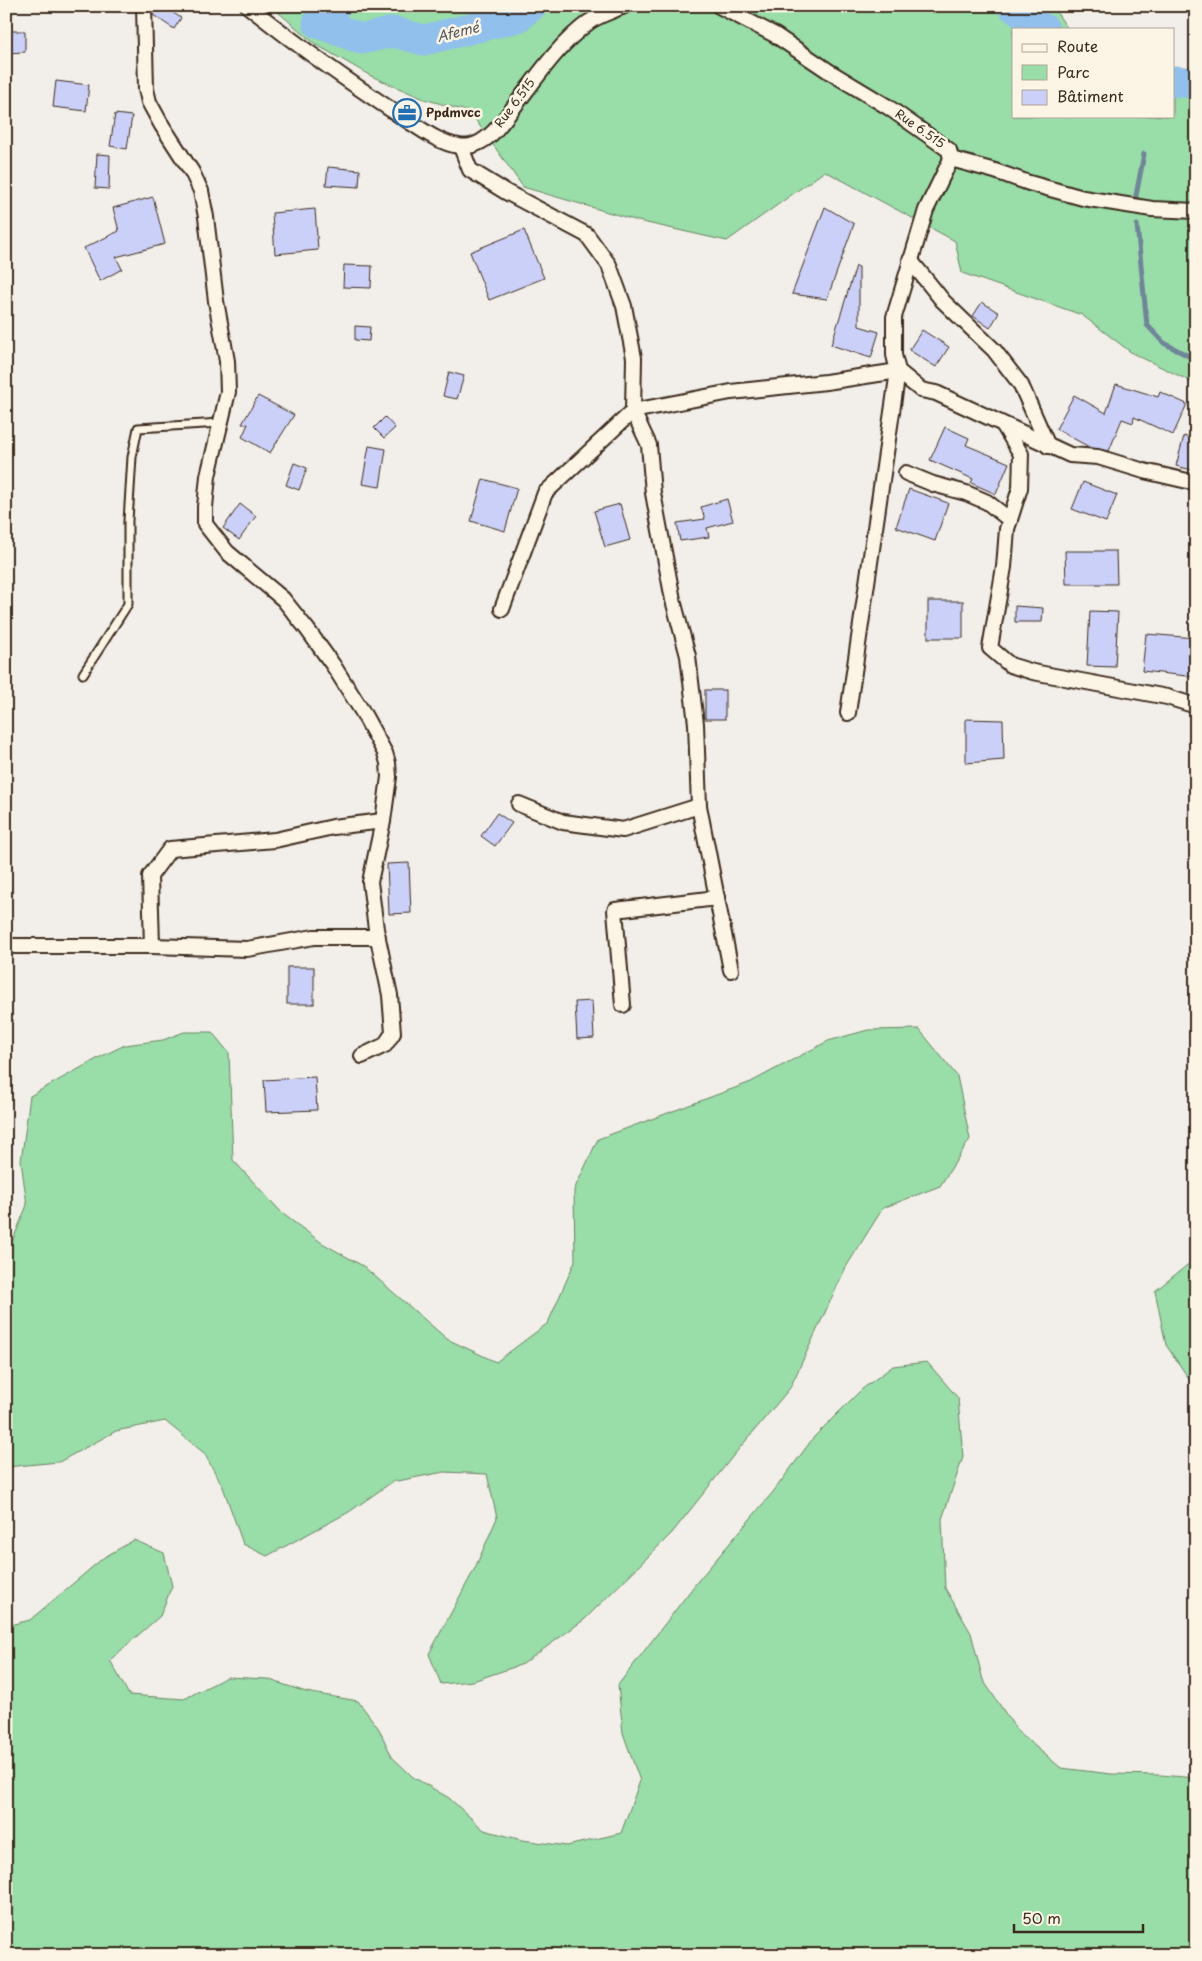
<svg xmlns="http://www.w3.org/2000/svg" width="1202" height="1961" font-family="'Playpen Sans',sans-serif">
	<rect width="100%" height="100%" fill="#f2eee9"/>
	<filter id="ink" filterUnits="userSpaceOnUse"><feTurbulence type="fractalNoise" baseFrequency=".02" numOctaves="2"/><feDisplacementMap in="SourceGraphic" scale="10" xChannelSelector="R" yChannelSelector="G"/><feConvolveMatrix kernelMatrix="1 2 1 2 8 2 1 2 1" color-interpolation-filters="sRGB"/></filter>
	<g filter="url(#ink)">
		<g fill="#99dda8" stroke="#6a8463">
			<path d="M 271,6 L 1052,6 L 1068,29 L 1013,29 L 1013,116 L 1173,116 L 1173,95 L 1196,98 L 1196,384 L 1132,353 L 1082,315 L 962,273 L 955,241 L 825,171 L 727,241 L 638,221 L 523,187 L 470,112 L 424,99 L 371,76 L 315,44 Z"/>
			<path d="M 919,1029 L 957,1076 L 970,1139 L 940,1186 L 883,1208 L 846,1267 L 790,1388 L 733,1456 L 672,1533 L 585,1619 L 523,1664 L 473,1681 L 441,1684 L 429,1654 L 475,1568 L 497,1518 L 487,1474 L 444,1472 L 392,1482 L 349,1512 L 267,1556 L 243,1544 L 223,1487 L 204,1453 L 165,1421 L 116,1431 L 59,1462 L 6,1467 L 6,1257 L 27,1205 L 21,1161 L 30,1096 L 102,1056 L 125,1045 L 163,1040 L 184,1032 L 212,1032 L 229,1053 L 233,1160 L 283,1214 L 322,1243 L 363,1266 L 447,1339 L 496,1362 L 548,1323 L 575,1261 L 574,1190 L 598,1139 L 751,1082 L 828,1041 L 868,1030 Z"/>
			<path d="M 1196,1258 L 1196,1389 L 1166,1345 L 1155,1291 Z"/>
			<path d="M 927,1362 L 958,1398 L 963,1457 L 942,1519 L 945,1588 L 971,1633 L 983,1680 L 1018,1732 L 1061,1768 L 1111,1774 L 1160,1775 L 1196,1778 L 1196,1955 L 6,1955 L 6,1626 L 30,1620 L 103,1558 L 134,1540 L 164,1553 L 172,1586 L 160,1616 L 110,1660 L 129,1695 L 184,1699 L 227,1677 L 267,1679 L 306,1692 L 358,1701 L 379,1729 L 392,1757 L 413,1777 L 449,1798 L 484,1830 L 522,1840 L 567,1846 L 621,1833 L 640,1781 L 623,1733 L 618,1685 L 697,1582 L 773,1492 L 814,1437 L 861,1390 L 893,1366 Z"/>
		</g>
		<g fill="none" stroke-linecap="round" stroke-linejoin="round">
			<g stroke="#6f849a" stroke-width="5">
				<path d="M 1135,201 L 1144,154"/>
				<path d="M 1137,225 L 1147,325 L 1164,343 L 1196,360"/>
			</g>
			<g stroke="#91c0ec" stroke-width="31">
				<path d="M 335,6 L 318,23 L 362,39 L 393,32 L 424,40 L 518,17 L 531,6"/>
				<path d="M 1013,6 L 1040,27 L 1044,29"/>
				<path d="M 1173,81 L 1196,83"/>
			</g>
		</g>
		<g fill="#cbd0f8" stroke="#3b2a1e">
			<path d="M 153,6 L 163,6 L 181,18 L 174,29 L 153,15 Z"/>
			<path d="M 6,31 L 25,31 L 25,52 L 6,53 Z"/>
			<path d="M 56,81 L 89,85 L 86,111 L 53,107 Z"/>
			<path d="M 115,114 L 132,116 L 127,149 L 110,146 Z"/>
			<path d="M 97,154 L 110,155 L 109,189 L 95,188 Z"/>
			<path d="M 328,167 L 360,170 L 359,187 L 326,185 Z"/>
			<path d="M 153,197 L 165,244 L 116,257 L 122,269 L 100,281 L 84,248 L 119,231 L 113,208 Z"/>
			<path d="M 825,207 L 854,224 L 827,299 L 792,294 Z"/>
			<path d="M 315,209 L 318,250 L 275,254 L 272,213 Z"/>
			<path d="M 524,230 L 544,278 L 489,300 L 470,252 Z"/>
			<path d="M 344,265 L 372,266 L 371,288 L 343,287 Z"/>
			<path d="M 856,266 L 859,267 L 859,326 L 879,332 L 871,358 L 831,345 Z"/>
			<path d="M 982,302 L 999,313 L 990,328 L 973,316 Z"/>
			<path d="M 355,326 L 370,327 L 369,341 L 355,340 Z"/>
			<path d="M 922,330 L 949,347 L 936,367 L 909,350 Z"/>
			<path d="M 449,372 L 464,376 L 457,399 L 443,396 Z"/>
			<path d="M 1116,384 L 1158,397 L 1160,392 L 1187,404 L 1173,435 L 1134,417 L 1133,423 L 1122,419 L 1109,451 L 1091,448 L 1056,429 L 1074,395 L 1106,413 Z"/>
			<path d="M 258,396 L 294,415 L 270,453 L 242,437 L 248,424 L 242,424 Z"/>
			<path d="M 385,417 L 395,428 L 384,438 L 374,428 Z"/>
			<path d="M 945,427 L 969,438 L 966,445 L 1009,463 L 996,494 L 971,483 L 973,479 L 930,460 Z"/>
			<path d="M 1184,436 L 1196,440 L 1196,471 L 1176,466 Z"/>
			<path d="M 369,446 L 386,449 L 380,487 L 362,484 Z"/>
			<path d="M 294,463 L 307,468 L 299,490 L 286,485 Z"/>
			<path d="M 483,479 L 517,488 L 505,531 L 471,521 Z"/>
			<path d="M 1083,482 L 1117,495 L 1106,522 L 1072,509 Z"/>
			<path d="M 909,489 L 948,503 L 935,541 L 896,527 Z"/>
			<path d="M 727,499 L 733,521 L 707,528 L 709,537 L 680,541 L 677,523 L 705,519 L 701,507 Z"/>
			<path d="M 240,504 L 256,516 L 239,540 L 223,528 Z"/>
			<path d="M 620,504 L 630,540 L 605,547 L 594,511 Z"/>
			<path d="M 1065,551 L 1116,551 L 1117,584 L 1066,584 Z"/>
			<rect x="928" y="601" width="35" height="37"/>
			<path d="M 1015,606 L 1043,608 L 1042,622 L 1015,622 Z"/>
			<path d="M 1090,611 L 1118,612 L 1115,667 L 1087,666 Z"/>
			<path d="M 1146,634 L 1196,638 L 1196,677 L 1142,671 Z"/>
			<rect x="705" y="690" width="20" height="29"/>
			<path d="M 966,719 L 1003,720 L 1004,760 L 966,763 Z"/>
			<path d="M 497,813 L 512,823 L 495,846 L 481,836 Z"/>
			<path d="M 409,863 L 411,913 L 389,914 L 387,864 Z"/>
			<rect x="287" y="967" width="27" height="37"/>
			<path d="M 592,1001 L 594,1038 L 577,1039 L 575,1002 Z"/>
			<path d="M 315,1077 L 317,1110 L 266,1112 L 264,1080 Z"/>
		</g>
		<g fill="none" stroke-linecap="round" stroke-linejoin="round">
			<defs>
				<path id="lane" d="M 83,674 L 128,604 L 128,521 L 132,457 L 138,428 L 221,423"/>
				<g id="street">
					<path d="M 144,6 L 146,89 L 149,102 L 161,124 L 192,172 L 201,191 L 206,217 L 216,301 L 227,361 L 228,392 L 208,476 L 205,507 L 205,524 L 227,552 L 283,599 L 307,629 L 333,665 L 362,711 L 385,753 L 388,763 L 389,777 L 383,821 L 370,882 L 376,929 L 390,995 L 393,1033 L 385,1045 L 362,1056"/>
					<path d="M 248,6 C 298,46 349,82 402,117 C 420,128 438,143 459,146 C 474,149 489,138 498,127 C 528,92 551,50 589,22 C 599,15 613,11 624,6"/>
					<path d="M 719,6 L 775,35 L 830,72 L 888,107 L 949,150 L 951,159 L 995,171 L 1029,183 L 1083,198 L 1152,209 L 1196,211"/>
					<path d="M 461,147 L 470,170 L 506,192 L 587,235 L 609,265 L 624,306 L 634,358 L 633,411 L 649,445 L 653,493 L 673,600 L 688,656 L 696,724 L 699,806 L 731,970"/>
					<path d="M 910,260 L 943,301 L 994,350 L 1021,385 L 1048,446"/>
					<path d="M 1004,426 L 1021,454 L 1020,488 L 1007,529 L 1004,567 L 990,648 L 1010,665 L 1033,672 L 1167,697 L 1196,706"/>
					<path d="M 906,473 L 933,484 L 966,493 L 987,502 L 1010,520"/>
					<path d="M 502,609 L 545,493 L 633,411 L 731,392 L 826,382 L 898,371 L 921,390 L 936,393 L 1070,455 L 1098,457 L 1144,471 L 1196,483"/>
					<path d="M 848,713 L 898,371 L 894,355 L 894,317 L 926,210 L 951,159"/>
					<path d="M 519,804 L 563,822 L 623,830 L 699,806"/>
					<path d="M 6,946 L 152,946 L 150,876 L 170,849 L 275,840 L 333,827 L 383,821"/>
					<path d="M 152,946 L 247,949 L 314,937 L 378,937"/>
					<path d="M 623,1005 L 615,910 L 717,898"/>
				</g>
			</defs>
			<use href="#lane" stroke="#3b2a1e" stroke-width="11"/>
			<use href="#street" stroke="#3b2a1e" stroke-width="18"/>
			<use href="#lane" stroke="#fcf5e5" stroke-width="7"/>
			<use href="#street" stroke="#fcf5e5" stroke-width="14"/>
		</g>
	</g>
	<defs>
		<symbol id="office-ring" viewBox="-11 -11 22 22"><circle r="9.5" fill="#fcf5e5" stroke="#1f6fb2" stroke-width="1.5"/><path d="M-6-3h4V-5.5h4V-3h4V5H-6ZM-1-4.5V-3h2v-1.5ZM-6 0V1H6V0Z" fill="#1f6fb2"/></symbol>
	</defs>
	<g fill-rule="evenodd">
		<use href="#office-ring" x="391" y="97" width="32" height="32"/>
	</g>
	<g text-anchor="middle" stroke-width="5" stroke-linejoin="round" paint-order="stroke">
		<g font-size="12" fill="#3b2a1e" stroke="#fcf5e5">
			<text transform="translate(515 103) rotate(-53)" y="4">Rue 6.515</text>
			<text transform="translate(920 129) rotate(35)" y="4">Rue 6.515</text>
		</g>
		<g font-size="12" font-weight="bold" fill="#3b2a1e" stroke="#fcf5e5" text-anchor="start">
			<text x="426" y="117">Ppdmvcc</text>
		</g>
		<g font-size="14" font-style="italic" fill="#55575c" stroke="#fcf5e5">
			<text transform="translate(458 32) rotate(-14)" y="5">Afemé</text>
		</g>
	</g>
	<rect width="1202" height="1961" fill="none" stroke="#fcf5e5" stroke-width="25"/>
	<rect x="12" y="12" width="1177" height="1936" fill="none" stroke="#3b2a1e" stroke-width="2" filter="url(#ink)"/>
	<rect x="1012" y="28" width="162" height="90" fill="#fcf5e5" stroke="#afa495"/>
	<rect x="1022" y="44" width="25" height="8" fill="#fcf5e5" stroke="#afa495"/>
	<text x="1057" y="52" font-size="15" fill="#3b2a1e">Route</text>
	<rect x="1022" y="65" width="25" height="15" fill="#99dda8" stroke="#afa495"/>
	<text x="1057" y="78" font-size="15" fill="#3b2a1e">Parc</text>
	<rect x="1022" y="90" width="25" height="15" fill="#cbd0f8" stroke="#afa495"/>
	<text x="1057" y="102" font-size="15" fill="#3b2a1e">Bâtiment</text>
	<path d="M1014 1924v8h129v-8" fill="none" stroke="#3b2a1e" stroke-width="2.5"/>
	<text x="1022" y="1924" font-size="15" fill="#3b2a1e" stroke="#fcf5e5" stroke-width="4" paint-order="stroke">50 m</text>
</svg>
